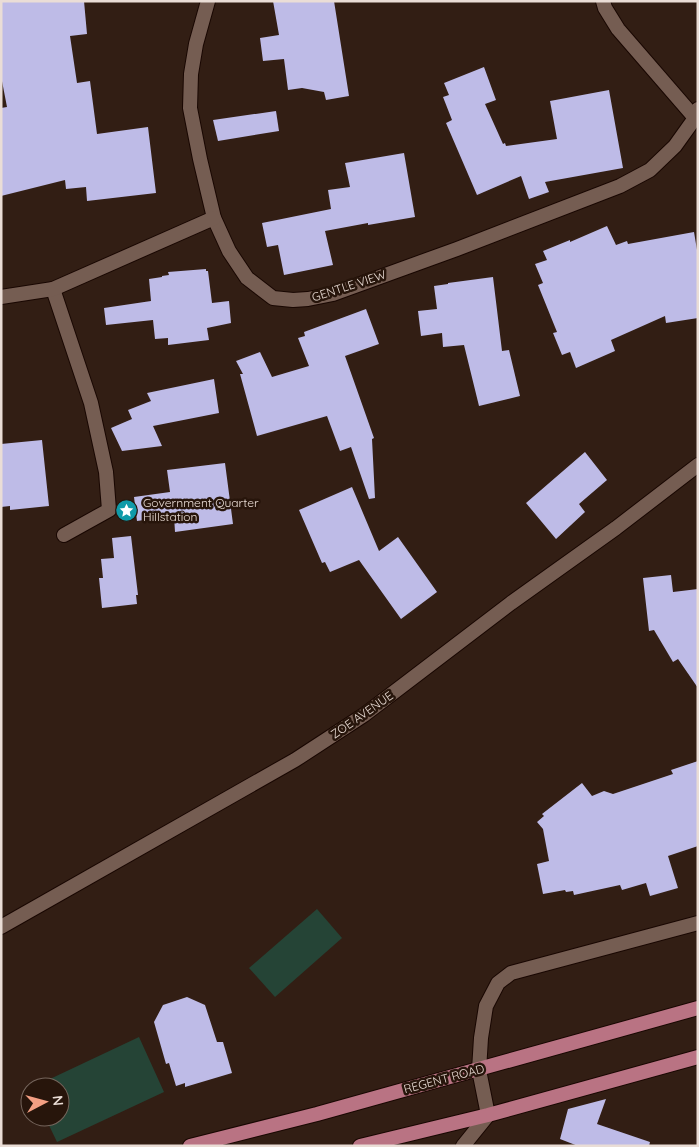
<svg xmlns="http://www.w3.org/2000/svg" width="699" height="1147" font-family="Quicksand,sans-serif">
	<rect width="100%" height="100%" fill="#321e14"/>
	<g fill="#254436">
		<path d="M 317,909 L 342,938 L 275,997 L 249,968 Z"/>
		<path d="M 139,1037 L 164,1092 L 57,1142 L 45,1117 L 60,1117 L 60,1087 L 33,1087 Z"/>
	</g>
	<g fill="#bebbe7">
		<path d="M 1,1 L 84,1 L 87,34 L 70,36 L 77,83 L 90,81 L 97,134 L 148,127 L 156,193 L 87,201 L 86,187 L 66,189 L 65,180 L 1,196 L 1,108 L 7,107 L 1,76 Z"/>
		<path d="M 273,1 L 334,1 L 349,96 L 326,100 L 324,92 L 302,88 L 288,90 L 284,59 L 263,61 L 260,38 L 279,35 Z"/>
		<path d="M 484,67 L 496,100 L 485,104 L 503,144 L 505,143 L 506,146 L 557,139 L 550,101 L 609,90 L 623,168 L 545,182 L 549,192 L 529,199 L 521,176 L 477,195 L 446,123 L 452,120 L 443,97 L 449,95 L 444,83 Z"/>
		<path d="M 276,111 L 279,131 L 218,141 L 213,120 Z"/>
		<path d="M 404,153 L 415,217 L 368,225 L 368,223 L 325,231 L 333,265 L 284,275 L 278,245 L 267,247 L 262,223 L 331,209 L 328,190 L 350,187 L 345,163 Z"/>
		<path d="M 607,226 L 616,245 L 627,241 L 628,244 L 694,232 L 698,256 L 698,318 L 666,323 L 665,316 L 611,340 L 615,351 L 576,368 L 570,352 L 562,355 L 553,333 L 557,332 L 538,285 L 543,283 L 535,264 L 547,260 L 543,251 L 570,240 L 570,242 Z"/>
		<path d="M 206,269 L 206,271 L 208,271 L 212,303 L 229,301 L 231,323 L 207,328 L 209,340 L 168,345 L 168,338 L 155,339 L 153,320 L 106,325 L 104,308 L 151,301 L 149,279 L 162,277 L 162,276 L 169,275 L 168,272 Z"/>
		<path d="M 493,277 L 502,351 L 509,350 L 520,396 L 479,406 L 464,345 L 443,347 L 442,333 L 421,336 L 418,311 L 437,309 L 434,286 L 448,284 L 448,283 Z"/>
		<path d="M 366,309 L 379,344 L 345,356 L 374,438 L 372,439 L 375,498 L 369,499 L 351,447 L 340,451 L 327,416 L 257,436 L 240,374 L 243,374 L 236,361 L 260,352 L 272,377 L 309,366 L 298,338 L 305,336 L 304,332 Z"/>
		<path d="M 214,379 L 219,413 L 153,426 L 162,446 L 122,451 L 111,428 L 132,419 L 128,410 L 151,401 L 147,393 Z"/>
		<path d="M 42,440 L 49,506 L 10,510 L 10,506 L 1,507 L 1,444 Z"/>
		<path d="M 585,452 L 607,480 L 579,504 L 585,512 L 556,539 L 526,503 Z"/>
		<path d="M 225,463 L 233,524 L 175,532 L 174,516 L 137,521 L 134,497 L 170,492 L 167,470 Z"/>
		<path d="M 352,487 L 379,551 L 398,537 L 437,592 L 401,619 L 359,560 L 330,572 L 325,562 L 322,563 L 299,510 Z"/>
		<path d="M 131,536 L 138,595 L 136,595 L 137,604 L 102,608 L 99,578 L 103,578 L 101,559 L 114,558 L 112,538 Z"/>
		<path d="M 671,575 L 673,592 L 698,589 L 698,688 L 678,659 L 673,662 L 654,630 L 649,631 L 643,578 Z"/>
		<path d="M 698,761 L 698,846 L 668,856 L 678,888 L 650,896 L 646,883 L 622,890 L 620,885 L 574,895 L 573,891 L 566,892 L 565,890 L 543,894 L 537,864 L 549,861 L 543,829 L 537,822 L 544,816 L 542,814 L 582,783 L 592,796 L 604,791 L 613,794 L 673,774 L 671,770 Z"/>
		<path d="M 187,997 L 205,1005 L 217,1042 L 223,1042 L 232,1073 L 185,1087 L 185,1083 L 176,1086 L 169,1063 L 166,1064 L 154,1022 L 163,1005 Z"/>
		<path d="M 606,1099 L 597,1124 L 650,1142 L 649,1146 L 578,1146 L 560,1139 L 568,1109 Z"/>
	</g>
	<g fill="none" stroke-linecap="round" stroke-linejoin="round">
		<defs>
			<g id="minor">
				<path d="M 208,1 L 196,44 L 191,74 L 190,108 L 200,159 L 214,218 L 229,251 L 247,278 L 273,298 L 293,300 L 308,299 L 333,294 L 457,249 L 620,186 L 650,170 L 675,146 L 695,118 L 698,109"/>
				<path d="M 603,1 L 605,8 L 618,29 L 695,118"/>
				<path d="M 53,289 L 91,403 L 106,472 L 109,510 L 64,535"/>
				<path d="M 1,297 L 53,289 L 214,218"/>
				<path d="M 1,927 L 295,760 L 364,715 L 511,603 L 616,528 L 698,465"/>
				<path d="M 463,1146 L 488,1115 L 479,1070 L 481,1038 L 486,1006 L 498,983 L 511,973 L 698,923"/>
			</g>
			<g id="primary">
				<path d="M 190,1146 L 317,1114 L 698,1008"/>
				<path d="M 360,1146 L 488,1115 L 698,1057"/>
			</g>
		</defs>
		<use href="#minor" stroke="#190702" stroke-width="16"/>
		<use href="#primary" stroke="#190702" stroke-width="16"/>
		<use href="#minor" stroke="#755d52" stroke-width="14"/>
		<use href="#primary" stroke="#b97383" stroke-width="14"/>
	</g>
	<defs>
		<symbol id="sight-disc" viewBox="-11 -11 22 22"><circle r="9.5" fill="#0f9aa8" stroke="#27150b"/><path d="M0-6L1.8-2.2L6-1.7L2.9 1.2L3.7 5.4L0 3.3L-3.7 5.4L-2.9 1.2L-6-1.7L-1.8-2.2Z" fill="#fff"/></symbol>
	</defs>
	<g fill-rule="evenodd">
		<use href="#sight-disc" x="114" y="498" width="25" height="25"/>
	</g>
	<g text-anchor="middle" stroke-width="5" stroke-linejoin="round" paint-order="stroke">
		<g font-size="12" fill="#eaddd6" stroke="#27150b">
			<text transform="translate(349 286) rotate(-18)" y="4">GENTLE VIEW</text>
			<text transform="translate(362 715) rotate(-35)" y="4">ZOE AVENUE</text>
			<text transform="translate(444 1079) rotate(-15)" y="4">REGENT ROAD</text>
		</g>
		<g font-size="12" fill="#eaddd6" stroke="#27150b" text-anchor="start">
			<text x="143" y="507">Government Quarter<tspan x="143" dy="14">Hillstation</tspan></text>
		</g>
	</g>
	<rect width="699" height="1147" fill="none" stroke="#eaddd6" stroke-width="5"/>
	<g transform="translate(45 1102) rotate(84)"><circle r="24" fill="#27150b" stroke="#75655c"/>
	<path d="M0-4L9 19L0 12L-9 19Z" fill="#f39f83"/>
	<text y="-8" font-size="14" font-weight="bold" text-anchor="middle" fill="#eaddd6">N</text>
	</g>
</svg>
